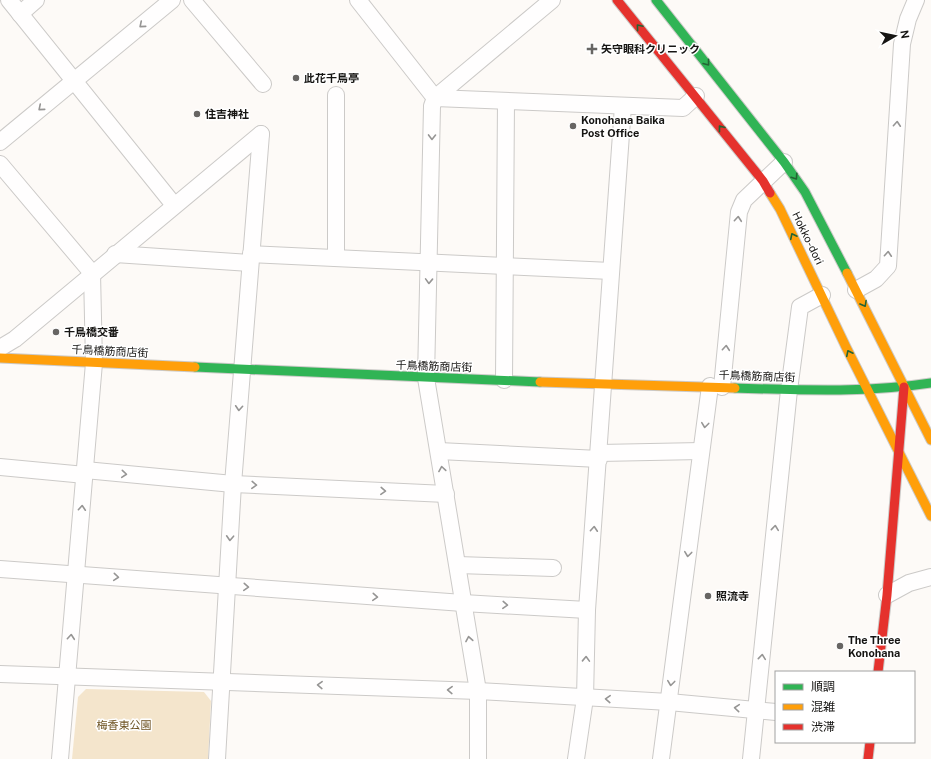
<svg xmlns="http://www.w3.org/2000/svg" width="931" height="759" font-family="'Public Sans','Noto Sans JP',sans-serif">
	<rect width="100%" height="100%" fill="#fdfaf7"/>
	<path fill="#f4e5cc" d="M 86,689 L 204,692 L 211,701 L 208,759 L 72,759 L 78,697 Z"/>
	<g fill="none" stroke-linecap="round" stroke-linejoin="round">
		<defs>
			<g id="street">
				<path d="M 9,0 L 174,205"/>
				<path d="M 192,0 L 263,84"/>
				<path d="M 358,0 L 435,98"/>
				<path d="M 20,14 L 36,0"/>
				<path d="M 435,98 L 683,108 L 696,96"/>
				<path d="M 0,142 L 172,0"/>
				<path d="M 0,164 L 92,273 L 94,363 L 60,759"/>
				<path d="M 115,254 L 250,263"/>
				<path d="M 251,254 L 611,271"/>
				<path d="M 336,258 L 336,95"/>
				<path d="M 856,290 L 876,279 L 888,266 L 902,44 L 908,19 L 916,0"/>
				<path d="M 0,348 L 15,339 L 261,134"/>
				<path d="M 504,380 L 506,101"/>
				<path d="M 722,387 L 739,212 L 744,200 L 784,162"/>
				<path d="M 439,451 L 599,459"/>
				<path d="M 599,453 L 701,451"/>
				<path d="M 0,467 L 85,475"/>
				<path d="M 85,470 L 233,484 L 446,494"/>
				<path d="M 458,565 L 553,568"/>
				<path d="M 0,569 L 463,603 L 587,610"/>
				<path d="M 887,595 L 909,583 L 931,577"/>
				<path d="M 0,674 L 478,691 L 669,702 L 776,712"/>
				<path d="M 217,759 L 233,484 L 261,134"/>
				<path d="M 478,759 L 478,691 L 426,378 L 432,106 L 435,98 L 552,0"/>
				<path d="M 576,759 L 585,698 L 587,610 L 623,106"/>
				<path d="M 661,759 L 710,386"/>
				<path d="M 751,759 L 789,390 L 800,307 L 822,295"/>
			</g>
			<g id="fast">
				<path d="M 656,0 L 784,162 L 805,192 L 847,273"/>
				<path d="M 195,367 L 540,382"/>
				<path d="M 735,388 C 800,390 867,393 931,383"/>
			</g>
			<g id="slow">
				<path d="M 770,193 L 780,209 L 846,347 L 931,516"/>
				<path d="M 847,273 L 931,440"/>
				<path d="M 0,358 L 195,367"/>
				<path d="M 540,382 L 735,388"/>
			</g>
			<g id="jam">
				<path d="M 617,0 L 763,181 L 770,193"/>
				<path d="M 878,672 L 887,595 L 904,387"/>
				<path d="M 868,759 L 870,742"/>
			</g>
		</defs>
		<use href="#street" stroke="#cccac8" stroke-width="18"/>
		<use href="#fast" stroke="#cccac8" stroke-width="11"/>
		<use href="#slow" stroke="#cccac8" stroke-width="11"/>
		<use href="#jam" stroke="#cccac8" stroke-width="11"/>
		<use href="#street" stroke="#fffefe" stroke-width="16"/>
		<use href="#fast" stroke="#30b455" stroke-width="9"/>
		<use href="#slow" stroke="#ff9f0a" stroke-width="9"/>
		<use href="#jam" stroke="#e5322d" stroke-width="9"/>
	</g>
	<defs><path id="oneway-chevron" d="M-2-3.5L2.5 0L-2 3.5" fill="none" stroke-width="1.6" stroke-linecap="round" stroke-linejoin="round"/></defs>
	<g stroke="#969594">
		<use href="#oneway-chevron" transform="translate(142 25) rotate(140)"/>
		<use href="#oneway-chevron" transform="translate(41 108) rotate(140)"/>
		<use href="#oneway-chevron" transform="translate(897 124) rotate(-86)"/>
		<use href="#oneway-chevron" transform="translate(432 137) rotate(91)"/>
		<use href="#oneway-chevron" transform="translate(738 219) rotate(-85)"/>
		<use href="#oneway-chevron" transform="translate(888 254) rotate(-86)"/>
		<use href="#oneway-chevron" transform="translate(429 281) rotate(92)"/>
		<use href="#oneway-chevron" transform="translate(726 348) rotate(-85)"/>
		<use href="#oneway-chevron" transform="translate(239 408) rotate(94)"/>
		<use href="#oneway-chevron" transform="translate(705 425) rotate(97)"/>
		<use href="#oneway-chevron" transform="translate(442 469) rotate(-99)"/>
		<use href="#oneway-chevron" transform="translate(124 474) rotate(5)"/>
		<use href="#oneway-chevron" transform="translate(254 485) rotate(3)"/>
		<use href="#oneway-chevron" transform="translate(383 491) rotate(3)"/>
		<use href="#oneway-chevron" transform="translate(82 508) rotate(-86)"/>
		<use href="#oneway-chevron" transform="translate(775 528) rotate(-84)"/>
		<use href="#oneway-chevron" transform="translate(594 529) rotate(-86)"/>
		<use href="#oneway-chevron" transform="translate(230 538) rotate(93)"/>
		<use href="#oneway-chevron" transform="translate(688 554) rotate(97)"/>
		<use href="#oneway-chevron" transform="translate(116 577) rotate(5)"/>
		<use href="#oneway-chevron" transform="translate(246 587) rotate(4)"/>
		<use href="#oneway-chevron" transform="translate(375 597) rotate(4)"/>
		<use href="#oneway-chevron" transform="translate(505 605) rotate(3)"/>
		<use href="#oneway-chevron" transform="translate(71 637) rotate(-85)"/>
		<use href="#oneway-chevron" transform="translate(469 639) rotate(-100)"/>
		<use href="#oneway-chevron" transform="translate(762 657) rotate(-84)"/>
		<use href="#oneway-chevron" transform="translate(586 659) rotate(-88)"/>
		<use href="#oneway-chevron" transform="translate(671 683) rotate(97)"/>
		<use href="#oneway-chevron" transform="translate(320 685) rotate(-178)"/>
		<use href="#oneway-chevron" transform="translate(450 690) rotate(-178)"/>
		<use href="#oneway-chevron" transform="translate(608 699) rotate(-177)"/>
		<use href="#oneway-chevron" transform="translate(737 708) rotate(-175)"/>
	</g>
	<g stroke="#236434">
		<use href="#oneway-chevron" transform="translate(639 27) rotate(-130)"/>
		<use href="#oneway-chevron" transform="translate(707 63) rotate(52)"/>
		<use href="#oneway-chevron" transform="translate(721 128) rotate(-128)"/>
		<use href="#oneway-chevron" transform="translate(795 177) rotate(56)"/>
		<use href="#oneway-chevron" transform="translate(793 236) rotate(-116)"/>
		<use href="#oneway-chevron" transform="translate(864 304) rotate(61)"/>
		<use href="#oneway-chevron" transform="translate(849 353) rotate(-116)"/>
	</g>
	<g fill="#676563" stroke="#fff" stroke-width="1.5">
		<path d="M590 43h4v4h4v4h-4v4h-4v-4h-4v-4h4z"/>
		<circle cx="296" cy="78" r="4"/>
		<circle cx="197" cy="114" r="4"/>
		<circle cx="573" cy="126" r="4"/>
		<circle cx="56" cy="332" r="4"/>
		<circle cx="708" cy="596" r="4"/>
		<circle cx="840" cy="646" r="4"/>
	</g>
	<g text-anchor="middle" stroke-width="3" stroke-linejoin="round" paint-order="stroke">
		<g font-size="11" font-weight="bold" fill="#161513" stroke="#fff" text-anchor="start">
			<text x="601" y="53">矢守眼科クリニック</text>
			<text x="304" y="82">此花千鳥亭</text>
			<text x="205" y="118">住吉神社</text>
			<text x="581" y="124">Konohana Baika<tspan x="581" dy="13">Post Office</tspan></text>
			<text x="64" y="336">千鳥橋交番</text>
			<text x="716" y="600">照流寺</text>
			<text x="848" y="644">The Three<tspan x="848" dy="13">Konohana</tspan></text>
		</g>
		<g font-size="11" fill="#161513" stroke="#fff">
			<text transform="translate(808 238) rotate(64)" y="4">Hokko-dori</text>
			<text transform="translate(110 351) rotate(3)" y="4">千鳥橋筋商店街</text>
			<text transform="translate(434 366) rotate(2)" y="4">千鳥橋筋商店街</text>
			<text transform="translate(757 376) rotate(2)" y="4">千鳥橋筋商店街</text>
		</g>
		<g font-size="11" fill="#6d5221" stroke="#fff">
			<text x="124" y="729">梅香東公園</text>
		</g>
	</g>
	<rect x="775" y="671" width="140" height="72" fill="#ffffff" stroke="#a2a1a1"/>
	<rect x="783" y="684" width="20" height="6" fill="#30b455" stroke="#a2a1a1"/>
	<text x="811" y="691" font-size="12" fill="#161513">順調</text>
	<rect x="783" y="704" width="20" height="6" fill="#ff9f0a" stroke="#a2a1a1"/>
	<text x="811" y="711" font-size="12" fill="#161513">混雑</text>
	<rect x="783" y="724" width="20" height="6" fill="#e5322d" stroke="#a2a1a1"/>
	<text x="811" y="731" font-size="12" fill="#161513">渋滞</text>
	<g transform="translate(895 36) rotate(81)" stroke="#ffffff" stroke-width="3" paint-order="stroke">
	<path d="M0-3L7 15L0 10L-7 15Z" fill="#161513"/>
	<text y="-6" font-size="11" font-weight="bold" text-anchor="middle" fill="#161513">N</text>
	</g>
</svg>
